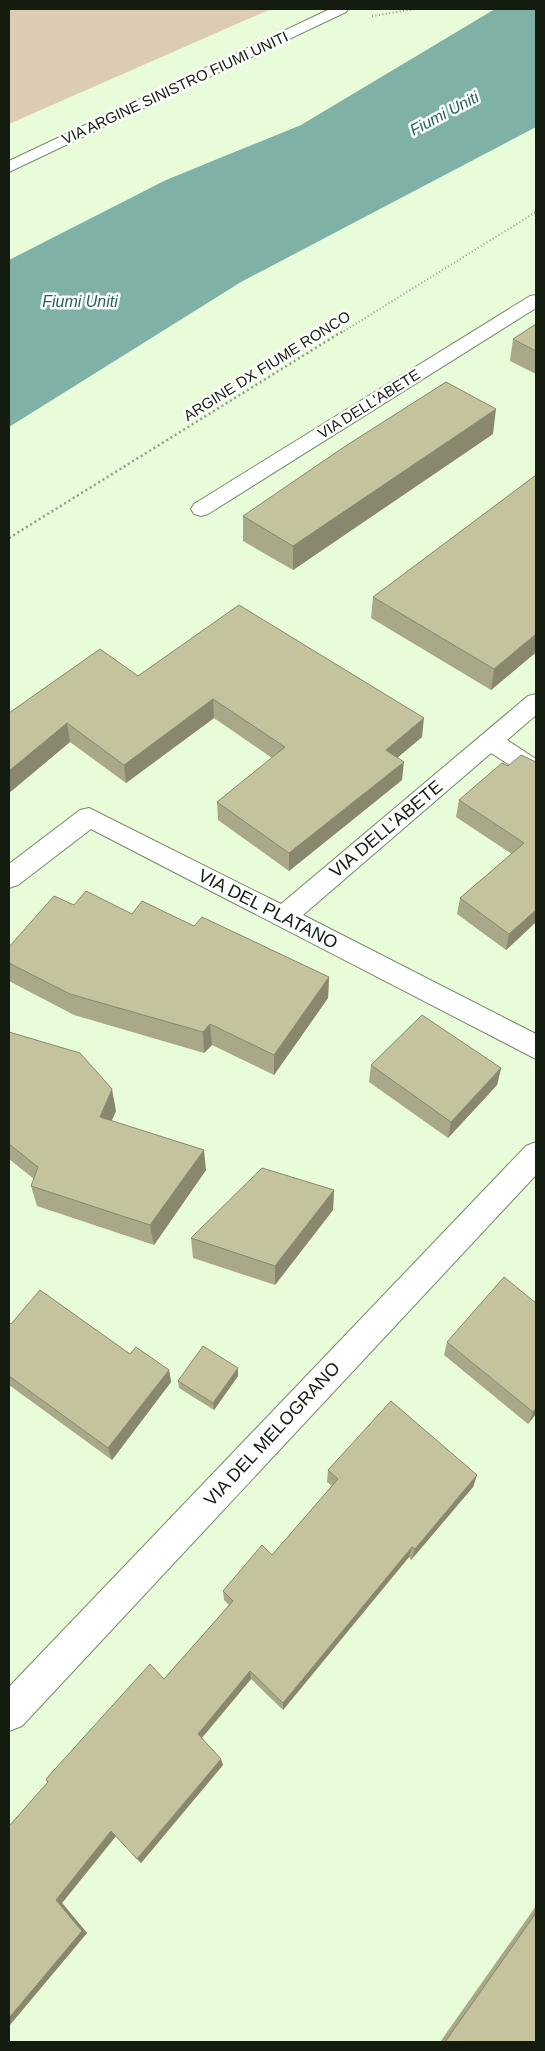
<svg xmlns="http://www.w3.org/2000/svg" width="545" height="2051" font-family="Arial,sans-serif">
	<rect width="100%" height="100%" fill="#e9fcda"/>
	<path fill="#dbccb3" d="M 9,9 L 271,9 L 9,124 Z"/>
	<path fill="#7fb1a7" d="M 495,9 L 536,9 L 536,127 L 241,282 L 9,427 L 9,260 L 166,180 L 301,125 Z"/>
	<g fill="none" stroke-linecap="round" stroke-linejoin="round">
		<defs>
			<g id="minor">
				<path d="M 330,9 L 348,9 L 346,12 L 9,172 L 9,161 Z"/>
				<path d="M 536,295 L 536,308 L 208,514 L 201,516 L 194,514 L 191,509 L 194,504 L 530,296 Z"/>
				<path d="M 536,694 L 536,715 L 507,740 L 536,759 L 536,779 L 527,776 L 491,753 L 303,915 L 536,1034 L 536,1059 L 91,829 L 18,885 L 9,888 L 9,864 L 80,810 L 89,808 L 281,904 L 528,696 Z"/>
				<path d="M 536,1142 L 536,1175 L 22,1726 L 9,1731 L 9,1687 L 526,1146 Z"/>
			</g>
		</defs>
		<use href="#minor" stroke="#778869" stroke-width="2"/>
		<g stroke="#909e85" stroke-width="2" stroke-dasharray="1 2.5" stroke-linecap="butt">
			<path d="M 372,16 L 416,9"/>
			<path d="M 341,333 L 536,212"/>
		</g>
		<path stroke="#909e85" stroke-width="2.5" stroke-dasharray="2 3" stroke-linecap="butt" d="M 9,538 L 343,331"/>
		<use href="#minor" fill="#fff" fill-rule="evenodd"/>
	</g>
	<g fill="#a9a888">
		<path d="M 536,324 L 536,374 L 510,361 L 513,339 Z"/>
		<path d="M 493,434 L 293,570 L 243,541 L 243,516 Z"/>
		<path d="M 536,475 L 536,655 L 534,654 L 491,690 L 371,618 L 373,597 Z"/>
		<path d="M 138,676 L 422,737 L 398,757 L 402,780 L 289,871 L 218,820 L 217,802 L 272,758 L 214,718 L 126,783 L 70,742 L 9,793 L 9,713 Z"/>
		<path d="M 536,762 L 536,922 L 506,950 L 457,914 L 460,898 L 512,854 L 456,817 L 459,800 L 508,766 Z"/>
		<path d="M 74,905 L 132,914 L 194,926 L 329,977 L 328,998 L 274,1075 L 212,1045 L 204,1053 L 74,1015 L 9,981 L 9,947 Z"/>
		<path d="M 9,1032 L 116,1111 L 111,1121 L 206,1170 L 154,1245 L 37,1206 L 31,1186 L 34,1179 L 9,1159 Z"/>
		<path d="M 371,1065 L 501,1068 L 497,1085 L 448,1138 L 369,1082 Z"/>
		<path d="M 334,1190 L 333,1210 L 275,1285 L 193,1258 L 191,1238 Z"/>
		<path d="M 9,1322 L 11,1324 L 130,1354 L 169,1370 L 171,1382 L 112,1460 L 9,1385 Z"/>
		<path d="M 447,1342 L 536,1414 L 528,1424 L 444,1355 Z"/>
		<path d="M 238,1368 L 238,1376 L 214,1410 L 179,1388 L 178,1381 Z"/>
		<path d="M 328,1470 L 477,1475 L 473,1487 L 411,1560 L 409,1557 L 283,1710 L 251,1679 L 202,1738 L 223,1765 L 141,1863 L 116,1836 L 62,1903 L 87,1933 L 9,2026 L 9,1826 L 164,1679 L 229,1605 L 224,1600 L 223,1591 L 272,1555 L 332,1486 L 327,1482 Z"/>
		<path d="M 536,1906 L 536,2042 L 440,2042 Z"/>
	</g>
	<g fill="#89886f">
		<path d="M 496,409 L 493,434 L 293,570 L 293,546 Z"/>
		<path d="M 536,634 L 536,642 L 534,654 L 491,690 L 494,669 Z"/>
		<path d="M 213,699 L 214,718 L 126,783 L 124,765 Z"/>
		<path d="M 424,718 L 422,737 L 384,769 L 386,750 Z"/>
		<path d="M 67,723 L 70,742 L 9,793 L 9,771 Z"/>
		<path d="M 404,762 L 402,780 L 289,871 L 289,853 Z"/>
		<path d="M 536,910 L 536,922 L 506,950 L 509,934 Z"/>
		<path d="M 329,977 L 328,998 L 274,1075 L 274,1055 Z"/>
		<path d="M 210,1024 L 212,1045 L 204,1053 L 203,1032 Z"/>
		<path d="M 501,1068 L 497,1085 L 448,1138 L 451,1122 Z"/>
		<path d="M 112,1089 L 116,1111 L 104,1138 L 100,1117 Z"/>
		<path d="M 204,1150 L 206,1170 L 154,1245 L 150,1225 Z"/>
		<path d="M 334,1190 L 333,1210 L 275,1285 L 275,1266 Z"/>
		<path d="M 238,1368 L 238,1376 L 214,1410 L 213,1403 Z"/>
		<path d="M 169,1370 L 171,1382 L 112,1460 L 108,1448 Z"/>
		<path d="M 536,1408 L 536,1414 L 528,1424 L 533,1412 Z"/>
		<path d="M 477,1475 L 473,1487 L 411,1560 L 415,1549 Z"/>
		<path d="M 412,1547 L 409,1557 L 283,1710 L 283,1703 Z"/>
		<path d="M 250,1671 L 251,1679 L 199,1741 L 198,1734 Z"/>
		<path d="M 221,1759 L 223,1765 L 141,1863 L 137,1859 Z"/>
		<path d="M 111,1831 L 116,1836 L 62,1903 L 87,1933 L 9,2026 L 9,2018 L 56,1900 Z"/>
	</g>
	<g fill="#c4c39e" stroke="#89886f">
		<path d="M 536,324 L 536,351 L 513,339 Z"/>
		<path d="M 446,382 L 496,409 L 293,546 L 243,516 L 344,447 Z"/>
		<path d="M 536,475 L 536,634 L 494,669 L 373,597 Z"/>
		<path d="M 239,605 L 424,718 L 386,750 L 404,762 L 289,853 L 217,802 L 285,747 L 213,699 L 124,765 L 67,723 L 9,771 L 9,713 L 100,649 L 138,676 Z"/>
		<path d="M 521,755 L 536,762 L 536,910 L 509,934 L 460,898 L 524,843 L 459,800 L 502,763 L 508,766 Z"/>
		<path d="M 86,891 L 132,914 L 142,901 L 194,926 L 202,917 L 329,977 L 274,1055 L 210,1024 L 203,1032 L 70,994 L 9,963 L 9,947 L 54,896 L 74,905 Z"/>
		<path d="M 422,1015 L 501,1068 L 451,1122 L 371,1065 Z"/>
		<path d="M 9,1032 L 80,1053 L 112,1089 L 100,1117 L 204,1150 L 150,1225 L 31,1186 L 38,1167 L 9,1144 Z"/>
		<path d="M 262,1168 L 334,1190 L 275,1266 L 191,1238 Z"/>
		<path d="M 504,1277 L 536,1303 L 536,1408 L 533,1412 L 447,1342 Z"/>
		<path d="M 40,1290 L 130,1354 L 136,1347 L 169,1370 L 108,1448 L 9,1376 L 9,1322 L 11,1324 Z"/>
		<path d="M 203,1346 L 238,1368 L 213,1403 L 178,1381 Z"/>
		<path d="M 391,1401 L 477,1475 L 415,1549 L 412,1547 L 283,1703 L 250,1671 L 198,1734 L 221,1759 L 137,1859 L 111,1831 L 56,1900 L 82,1931 L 9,2018 L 9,1826 L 48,1782 L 46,1779 L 150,1664 L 164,1679 L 233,1601 L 223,1591 L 262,1545 L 272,1555 L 338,1479 L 328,1470 Z"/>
		<path d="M 536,1913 L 536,2042 L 445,2042 Z"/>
	</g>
	<g text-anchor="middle" stroke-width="5" stroke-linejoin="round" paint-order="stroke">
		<g font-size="15" fill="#141b0f" stroke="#fff">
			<text transform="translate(175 88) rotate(-25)" y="5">VIA ARGINE SINISTRO FIUMI UNITI</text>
			<text transform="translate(267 366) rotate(-32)" y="5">ARGINE DX FIUME RONCO</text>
			<text transform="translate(369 404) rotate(-32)" y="5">VIA DELL'ABETE</text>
		</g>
		<g font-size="16" font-style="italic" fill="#216359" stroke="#fff">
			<text transform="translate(444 113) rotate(-28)" y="6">Fiumi Uniti</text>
			<text x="80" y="307">Fiumi Uniti</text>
		</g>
		<g font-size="18" fill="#141b0f" stroke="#fff">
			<text transform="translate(386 829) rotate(-40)" y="6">VIA DELL'ABETE</text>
			<text transform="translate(268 909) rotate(27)" y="6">VIA DEL PLATANO</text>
			<text transform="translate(272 1434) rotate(-47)" y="6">VIA DEL MELOGRANO</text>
		</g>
	</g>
	<rect width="545" height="2051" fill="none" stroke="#141b0f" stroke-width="20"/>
</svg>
